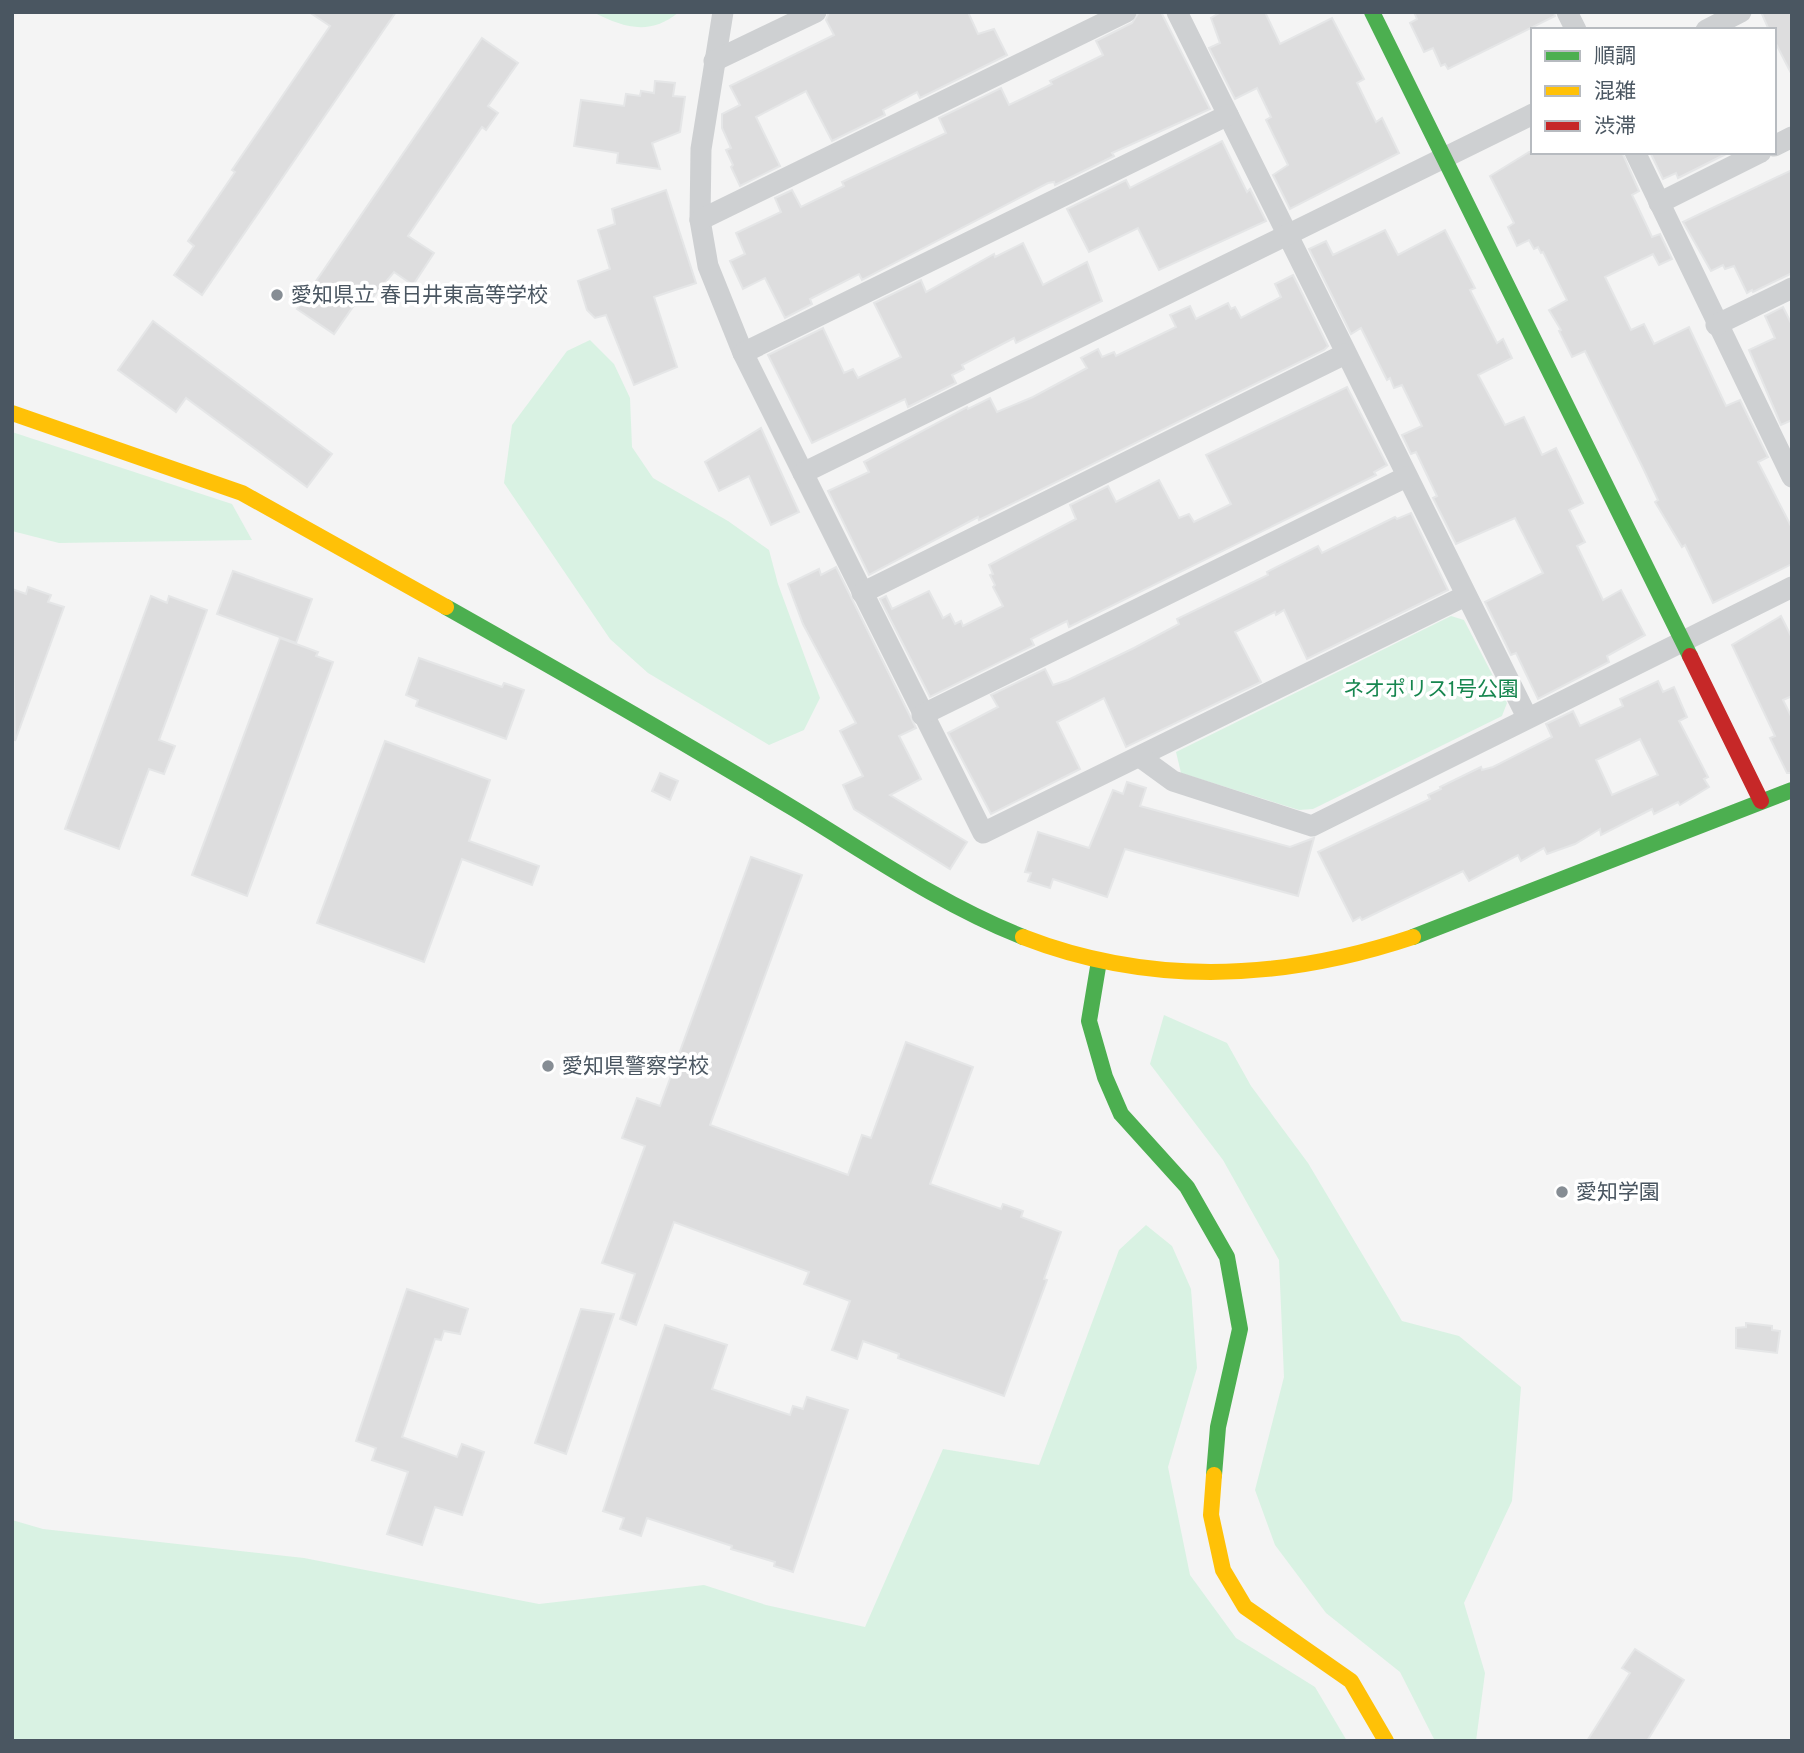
<svg xmlns="http://www.w3.org/2000/svg" width="1804" height="1753" font-family="Overpass,'Noto Sans JP',sans-serif">
	<rect width="100%" height="100%" fill="#f4f4f4"/>
	<g fill="#d9f2e3">
		<path d="M 593,12 L 679,12 C 650,36 624,28 593,12 Z"/>
		<path d="M 590,340 L 614,364 L 630,398 L 632,447 L 653,478 L 728,521 L 769,550 L 778,584 L 820,698 L 804,730 L 769,745 L 648,673 L 610,639 L 504,483 L 512,425 L 567,351 Z"/>
		<path d="M 12,432 L 232,504 L 252,540 L 59,543 L 12,531 Z"/>
		<path d="M 1451,616 L 1464,620 L 1507,703 L 1502,716 L 1313,809 L 1299,810 L 1181,773 L 1176,752 Z"/>
		<path d="M 1164,1015 L 1227,1043 L 1251,1086 L 1308,1163 L 1402,1321 L 1459,1336 L 1521,1387 L 1512,1501 L 1464,1603 L 1485,1673 L 1476,1741 L 1435,1741 L 1400,1672 L 1326,1613 L 1275,1545 L 1255,1490 L 1284,1377 L 1279,1260 L 1223,1160 L 1150,1064 Z"/>
		<path d="M 1146,1225 L 1172,1246 L 1191,1289 L 1197,1368 L 1168,1467 L 1190,1575 L 1236,1638 L 1315,1687 L 1347,1741 L 12,1741 L 12,1520 L 43,1529 L 304,1558 L 539,1604 L 704,1585 L 766,1605 L 865,1627 L 943,1449 L 1039,1465 L 1119,1250 Z"/>
	</g>
	<g fill="#ddddde" stroke="#e5e6e7" stroke-width="2" fill-rule="evenodd">
		<path d="M 309,12 L 396,12 L 202,295 L 174,275 L 194,246 L 188,241 L 235,172 L 232,170 L 330,26 Z"/>
		<path d="M 829,12 L 968,12 L 978,34 L 994,29 L 1007,55 L 920,98 L 917,92 L 883,110 L 885,115 L 832,141 L 806,91 L 756,117 L 780,166 L 740,186 L 731,167 L 733,165 L 726,150 L 731,148 L 722,128 L 722,114 L 740,105 L 730,86 L 834,35 L 826,20 Z"/>
		<path d="M 1139,12 L 1161,12 L 1210,109 L 1112,153 L 1114,156 L 1055,185 L 1054,182 L 1048,183 L 862,280 L 859,274 L 810,299 L 812,304 L 785,318 L 765,278 L 743,289 L 730,261 L 745,254 L 736,233 L 781,212 L 775,198 L 792,190 L 801,207 L 844,186 L 842,182 L 946,133 L 939,118 L 1001,88 L 1009,105 L 1052,84 L 1050,81 L 1103,55 L 1096,41 L 1132,23 Z"/>
		<path d="M 1221,12 L 1265,12 L 1280,44 L 1332,18 L 1364,79 L 1357,83 L 1376,122 L 1382,118 L 1399,153 L 1290,209 L 1273,175 L 1288,165 L 1266,120 L 1271,117 L 1257,88 L 1235,99 L 1209,48 L 1220,43 L 1211,18 Z"/>
		<path d="M 1414,12 L 1554,12 L 1555,16 L 1448,69 L 1445,64 L 1441,66 L 1433,48 L 1424,52 L 1410,23 L 1417,19 Z"/>
		<path d="M 1761,12 L 1792,12 L 1792,75 L 1774,40 L 1774,30 L 1769,30 Z"/>
		<path d="M 482,38 L 518,63 L 488,106 L 498,113 L 486,130 L 482,127 L 408,236 L 434,253 L 413,285 L 394,272 L 373,297 L 364,291 L 334,334 L 297,309 Z"/>
		<path d="M 655,81 L 675,83 L 673,96 L 685,97 L 680,132 L 652,143 L 660,169 L 617,163 L 618,153 L 574,146 L 581,100 L 624,106 L 626,94 L 640,96 L 641,91 L 654,93 Z"/>
		<path d="M 1222,141 L 1247,192 L 1250,189 L 1266,221 L 1159,270 L 1138,228 L 1089,252 L 1067,209 L 1126,180 L 1130,188 Z"/>
		<path d="M 1529,152 L 1622,152 L 1639,191 L 1632,195 L 1636,203 L 1652,237 L 1660,234 L 1672,259 L 1659,265 L 1653,254 L 1605,277 L 1631,330 L 1644,324 L 1654,344 L 1689,327 L 1726,406 L 1740,400 L 1768,457 L 1758,462 L 1792,528 L 1792,564 L 1713,603 L 1685,545 L 1682,547 L 1655,502 L 1658,500 L 1643,468 L 1585,351 L 1572,357 L 1559,331 L 1561,330 L 1549,310 L 1567,300 L 1543,252 L 1541,253 L 1538,247 L 1534,249 L 1529,240 L 1517,246 L 1508,227 L 1514,223 L 1490,176 Z"/>
		<path d="M 1650,152 L 1730,152 L 1678,178 L 1676,173 L 1663,179 Z"/>
		<path d="M 1792,170 L 1792,273 L 1753,292 L 1752,290 L 1747,293 L 1734,266 L 1725,269 L 1723,265 L 1711,271 L 1683,222 Z"/>
		<path d="M 666,190 L 696,283 L 654,297 L 677,367 L 634,385 L 606,315 L 595,318 L 587,310 L 578,281 L 610,269 L 598,230 L 615,224 L 612,209 Z"/>
		<path d="M 1385,230 L 1398,255 L 1445,230 L 1475,288 L 1470,290 L 1497,343 L 1503,339 L 1512,358 L 1478,375 L 1505,425 L 1524,417 L 1542,455 L 1556,448 L 1583,503 L 1569,510 L 1585,542 L 1577,546 L 1603,600 L 1621,590 L 1645,635 L 1607,656 L 1609,662 L 1538,699 L 1516,653 L 1511,655 L 1485,602 L 1543,573 L 1515,518 L 1456,544 L 1433,498 L 1437,496 L 1416,452 L 1411,454 L 1402,435 L 1422,426 L 1402,385 L 1394,388 L 1390,378 L 1387,380 L 1361,328 L 1351,334 L 1309,249 L 1326,241 L 1333,255 Z"/>
		<path d="M 1023,243 L 1043,285 L 1087,262 L 1102,301 L 1016,343 L 1014,338 L 962,365 L 964,369 L 952,375 L 956,383 L 908,407 L 905,399 L 812,443 L 768,355 L 823,328 L 844,373 L 853,369 L 858,378 L 901,357 L 874,303 L 921,280 L 926,292 L 994,254 L 995,257 Z"/>
		<path d="M 1293,275 L 1328,346 L 1324,350 L 979,520 L 978,517 L 869,575 L 828,491 L 869,472 L 864,462 L 967,407 L 968,409 L 990,398 L 997,412 L 1033,397 L 1087,368 L 1081,358 L 1098,349 L 1102,357 L 1114,352 L 1116,356 L 1176,327 L 1170,315 L 1190,306 L 1196,319 L 1228,303 L 1231,309 L 1235,307 L 1241,318 L 1281,297 L 1275,284 Z"/>
		<path d="M 1783,307 L 1792,325 L 1792,420 L 1781,425 L 1749,350 L 1775,338 L 1765,316 Z"/>
		<path d="M 153,321 L 332,454 L 307,487 L 186,398 L 176,412 L 118,370 Z"/>
		<path d="M 1347,387 L 1387,465 L 1374,472 L 1376,475 L 1069,627 L 1067,621 L 1031,639 L 1034,645 L 930,697 L 880,599 L 886,596 L 892,609 L 929,591 L 943,618 L 950,614 L 955,624 L 961,621 L 963,626 L 1003,606 L 993,587 L 995,585 L 990,575 L 993,574 L 989,565 L 1076,519 L 1070,505 L 1108,486 L 1116,502 L 1159,480 L 1179,518 L 1189,514 L 1194,522 L 1231,504 L 1206,455 Z"/>
		<path d="M 761,428 L 799,512 L 771,525 L 749,476 L 719,491 L 705,462 Z"/>
		<path d="M 1411,513 L 1448,590 L 1307,659 L 1284,610 L 1276,615 L 1275,612 L 1235,632 L 1261,682 L 1126,747 L 1104,698 L 1057,722 L 1080,769 L 991,814 L 948,733 L 998,707 L 991,695 L 1045,669 L 1053,685 L 1068,680 L 1134,648 L 1179,624 L 1177,619 L 1268,575 L 1267,572 L 1318,546 L 1322,553 L 1395,517 L 1397,519 Z"/>
		<path d="M 836,567 L 916,728 L 899,736 L 921,779 L 890,795 L 967,842 L 950,869 L 854,809 L 843,785 L 863,776 L 840,731 L 856,723 L 803,624 L 788,584 L 819,569 L 821,575 Z"/>
		<path d="M 233,571 L 312,599 L 296,643 L 217,614 Z"/>
		<path d="M 28,587 L 51,595 L 48,602 L 64,607 L 15,741 L 12,589 L 26,594 Z"/>
		<path d="M 151,596 L 167,603 L 169,596 L 207,610 L 159,740 L 175,746 L 164,774 L 149,769 L 119,849 L 65,829 Z"/>
		<path d="M 1781,616 L 1792,638 L 1792,696 L 1783,700 L 1792,718 L 1792,773 L 1787,773 L 1770,738 L 1775,736 L 1732,645 Z"/>
		<path d="M 280,638 L 318,652 L 316,656 L 333,662 L 247,896 L 192,875 Z"/>
		<path d="M 419,658 L 502,687 L 504,683 L 524,690 L 506,739 L 416,706 L 418,700 L 406,695 Z"/>
		<path d="M 1658,681 L 1663,692 L 1674,687 L 1687,717 L 1679,721 L 1708,777 L 1704,779 L 1709,787 L 1680,805 L 1678,802 L 1654,814 L 1652,809 L 1601,835 L 1600,829 L 1575,844 L 1547,854 L 1544,848 L 1521,861 L 1518,855 L 1469,881 L 1463,871 L 1362,920 L 1360,917 L 1353,921 L 1318,852 L 1430,799 L 1428,795 L 1441,789 L 1440,787 L 1481,767 L 1482,770 L 1493,767 L 1552,737 L 1546,724 L 1573,711 L 1580,726 L 1623,706 L 1620,699 ZM 1640,739 L 1658,775 L 1612,795 L 1596,760 Z"/>
		<path d="M 385,741 L 490,780 L 469,841 L 539,866 L 532,885 L 462,859 L 424,962 L 317,923 Z"/>
		<path d="M 660,773 L 678,781 L 670,800 L 652,791 Z"/>
		<path d="M 1127,782 L 1146,788 L 1140,806 L 1290,847 L 1314,838 L 1298,896 L 1125,849 L 1107,897 L 1053,879 L 1050,888 L 1028,881 L 1031,873 L 1025,872 L 1038,832 L 1089,848 L 1113,790 L 1123,794 Z"/>
		<path d="M 751,857 L 802,875 L 710,1125 L 848,1175 L 862,1135 L 871,1138 L 906,1042 L 973,1067 L 930,1184 L 1001,1209 L 1003,1204 L 1023,1211 L 1021,1217 L 1061,1232 L 1044,1279 L 1047,1280 L 1004,1396 L 898,1358 L 899,1354 L 863,1341 L 857,1359 L 832,1350 L 850,1301 L 804,1284 L 809,1272 L 674,1222 L 636,1325 L 620,1319 L 635,1274 L 602,1263 L 645,1146 L 622,1138 L 637,1098 L 660,1106 Z"/>
		<path d="M 407,1289 L 468,1309 L 460,1334 L 444,1331 L 441,1340 L 435,1339 L 402,1437 L 457,1457 L 462,1444 L 484,1452 L 462,1515 L 435,1507 L 422,1545 L 387,1534 L 408,1472 L 372,1460 L 376,1448 L 356,1441 Z"/>
		<path d="M 581,1309 L 614,1314 L 566,1454 L 535,1443 Z"/>
		<path d="M 1746,1323 L 1772,1326 L 1772,1330 L 1780,1331 L 1777,1353 L 1736,1348 L 1736,1328 L 1746,1327 Z"/>
		<path d="M 665,1325 L 727,1345 L 712,1389 L 790,1415 L 793,1406 L 803,1409 L 807,1397 L 848,1410 L 793,1572 L 774,1566 L 775,1562 L 731,1549 L 732,1546 L 647,1518 L 641,1536 L 620,1529 L 624,1518 L 603,1511 Z"/>
		<path d="M 1635,1649 L 1684,1680 L 1647,1741 L 1587,1741 L 1630,1673 L 1622,1668 Z"/>
	</g>
	<g fill="none" stroke-linecap="round" stroke-linejoin="round">
		<g stroke="#ced0d2" stroke-width="21">
			<path d="M 723,12 L 701,149 L 700,220 L 708,266 L 743,353 L 983,833 L 1465,596"/>
			<path d="M 1177,12 L 1527,717"/>
			<path d="M 1567,12 L 1576,30"/>
			<path d="M 1706,30 L 1741,12"/>
			<path d="M 714,61 L 816,12"/>
			<path d="M 1774,146 L 1792,137"/>
			<path d="M 1635,152 L 1792,477"/>
			<path d="M 1659,203 L 1761,152"/>
			<path d="M 700,220 L 1126,12"/>
			<path d="M 1716,325 L 1792,288"/>
			<path d="M 743,353 L 1228,115"/>
			<path d="M 803,473 L 1533,114"/>
			<path d="M 862,593 L 1345,354"/>
			<path d="M 922,715 L 1406,477"/>
			<path d="M 1140,757 L 1173,781 L 1312,826 L 1792,587"/>
		</g>
		<g stroke="#4caf50" stroke-width="16">
			<path d="M 1372,12 L 1690,656"/>
			<path d="M 446,607 C 563,673 680,740 796,810 C 870,855 942,905 1023,937"/>
			<path d="M 1413,937 L 1792,790"/>
			<path d="M 1099,961 L 1089,1021 L 1105,1077 L 1121,1114 L 1187,1187 L 1227,1257 L 1240,1329 L 1218,1427 L 1214,1475"/>
		</g>
		<g stroke="#ffc107" stroke-width="16">
			<path d="M 12,413 L 242,493 L 446,607"/>
			<path d="M 1023,937 C 1152,987 1284,980 1413,937"/>
			<path d="M 1214,1475 L 1211,1515 L 1223,1570 L 1245,1607 L 1351,1681 L 1386,1741"/>
		</g>
		<path stroke="#c62828" stroke-width="16" d="M 1690,656 L 1761,801"/>
	</g>
	<g fill="#868d94" stroke="#fff" stroke-width="2.5">
		<circle cx="277" cy="295" r="7"/>
		<circle cx="548" cy="1066" r="7"/>
		<circle cx="1562" cy="1192" r="7"/>
	</g>
	<g text-anchor="middle" stroke-width="7" stroke-linejoin="round" paint-order="stroke">
		<g font-size="21" fill="#4a5661" stroke="#fff" text-anchor="start">
			<text x="291" y="302">愛知県立 春日井東高等学校</text>
			<text x="562" y="1073">愛知県警察学校</text>
			<text x="1576" y="1199">愛知学園</text>
		</g>
		<g font-size="21" fill="#17864f" stroke="#fff">
			<text x="1431" y="696">ネオポリス1号公園</text>
		</g>
	</g>
	<rect width="1804" height="1753" fill="none" stroke="#4a5661" stroke-width="28"/>
	<rect x="1531" y="28" width="245" height="126" fill="#ffffff" stroke="#b7bbc0" stroke-width="2"/>
	<rect x="1545" y="51" width="35" height="10" fill="#4caf50" stroke="#b7bbc0" stroke-width="2"/>
	<text x="1594" y="63" font-size="21" fill="#4a5661">順調</text>
	<rect x="1545" y="86" width="35" height="10" fill="#ffc107" stroke="#b7bbc0" stroke-width="2"/>
	<text x="1594" y="98" font-size="21" fill="#4a5661">混雑</text>
	<rect x="1545" y="121" width="35" height="10" fill="#c62828" stroke="#b7bbc0" stroke-width="2"/>
	<text x="1594" y="133" font-size="21" fill="#4a5661">渋滞</text>
</svg>
